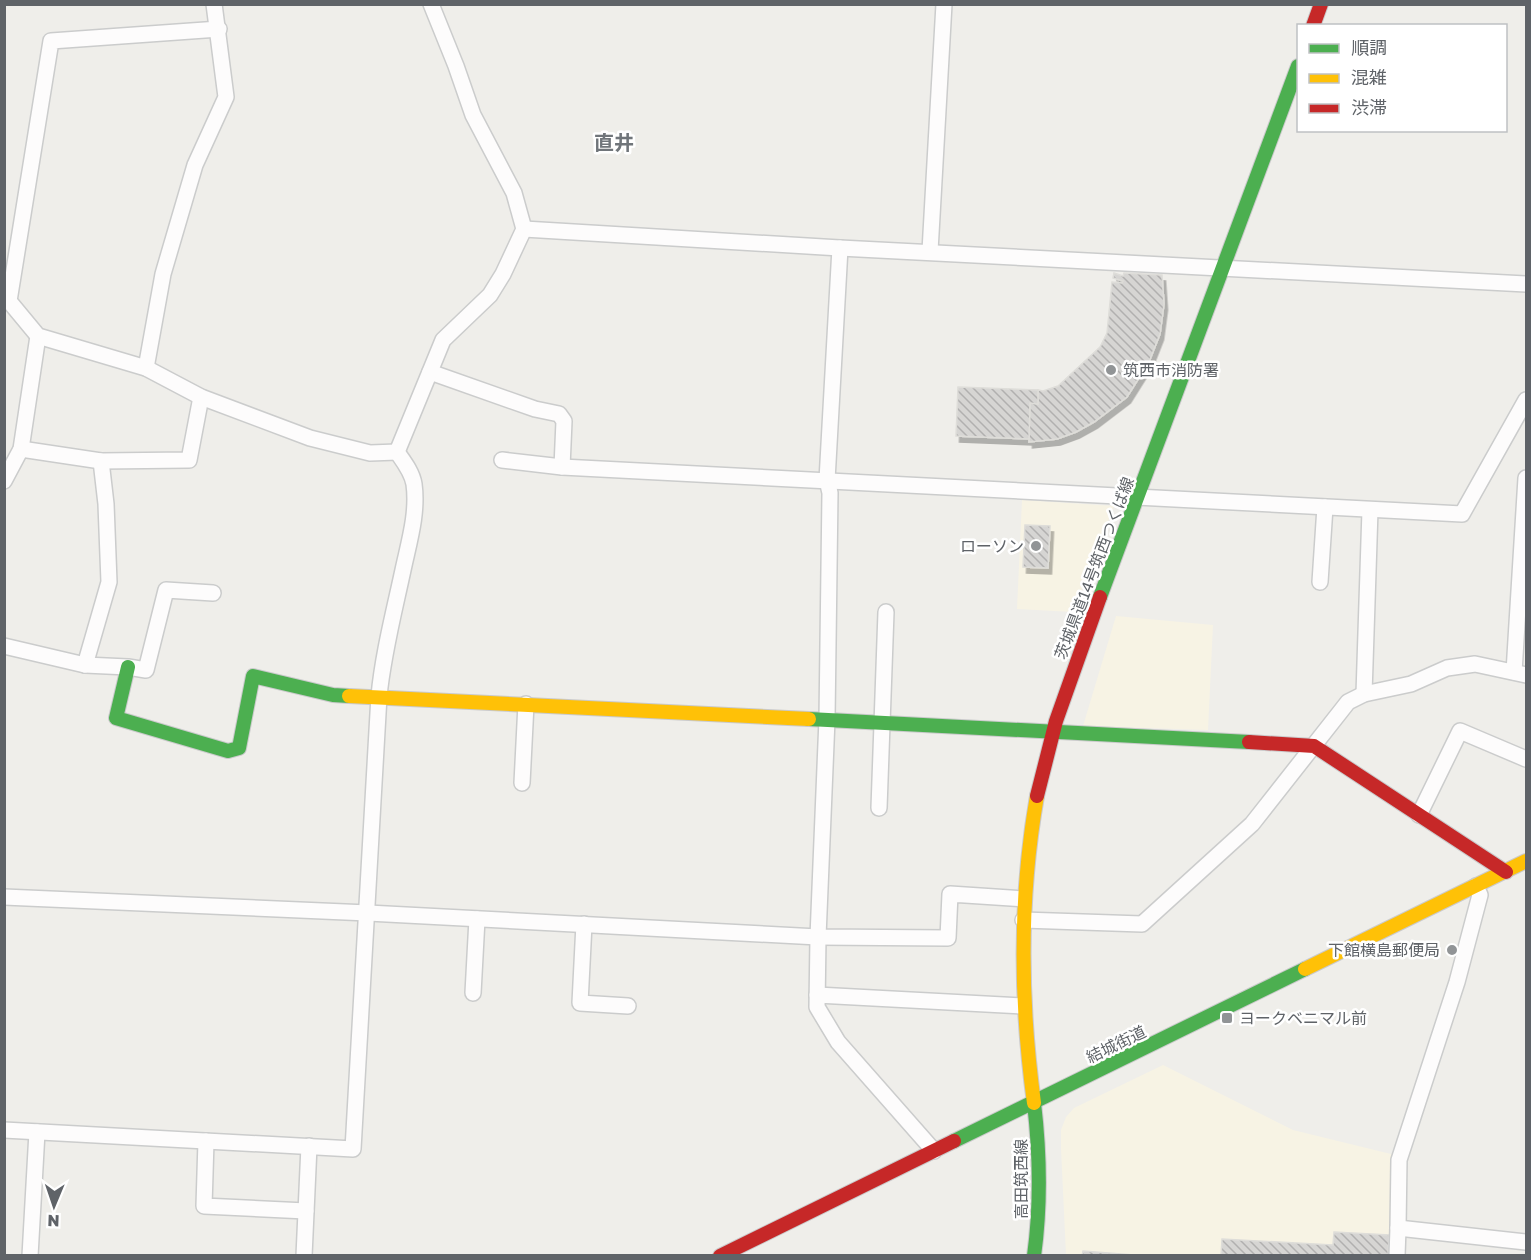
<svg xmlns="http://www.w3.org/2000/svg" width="1531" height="1260" font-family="'Golos Text','Noto Sans JP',sans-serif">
	<defs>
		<pattern id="building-back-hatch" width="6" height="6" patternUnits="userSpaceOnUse" patternTransform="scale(1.5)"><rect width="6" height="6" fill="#d6d5d3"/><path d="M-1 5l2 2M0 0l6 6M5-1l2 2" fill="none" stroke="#b1b0af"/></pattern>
		<filter id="shadow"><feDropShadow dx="3.5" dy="6" stdDeviation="0" flood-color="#0004"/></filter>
	</defs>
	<rect width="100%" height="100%" fill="#efeeea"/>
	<g fill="#f7f3e4">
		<path d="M 1022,500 L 1114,506 L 1073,612 L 1017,609 Z"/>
		<path d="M 1116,616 L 1213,625 L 1208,730 L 1083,726 Z"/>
		<path d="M 1163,1065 L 1293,1130 L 1395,1155 L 1393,1255 L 1066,1255 L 1061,1149 L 1061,1130 L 1066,1117 L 1074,1108 Z"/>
	</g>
	<g fill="url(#building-back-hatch)" stroke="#deddd9" stroke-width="1.5" filter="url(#shadow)">
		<path d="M 1114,273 L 1123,276 L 1124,273 L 1162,275 L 1164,304 L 1160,334 L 1149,362 L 1127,397 L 1094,422 L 1076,432 L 1057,439 L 1029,442 L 1030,403 L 1038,404 L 1038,390 L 1043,391 L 1058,386 L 1100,347 L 1107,333 L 1112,282 L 1122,283 L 1123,281 L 1113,278 Z"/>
		<path d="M 958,387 L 1038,390 L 1038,404 L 1030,403 L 1029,439 L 956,436 Z"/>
		<path d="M 1025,525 L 1050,526 L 1048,568 L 1023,567 Z"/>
		<path d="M 1334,1232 L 1389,1235 L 1388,1256 L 1221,1256 L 1222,1239 L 1333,1245 Z"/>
		<path d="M 1083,1251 L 1147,1256 L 1082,1256 Z"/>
	</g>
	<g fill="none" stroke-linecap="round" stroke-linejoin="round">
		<defs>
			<g id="street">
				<path d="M 219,29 L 51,41 L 9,301 L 38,336 L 146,368 L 201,397 L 310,438 L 370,453 L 397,452"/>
				<path d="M 524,229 L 840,248 L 1526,284"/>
				<path d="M 840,248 L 827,480 L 830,493 L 827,719 L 818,937 L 817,1007 L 838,1042 L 934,1151"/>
				<path d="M 930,251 L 944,4"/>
				<path d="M 146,368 L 163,274 L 195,165 L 226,97 L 214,4"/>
				<path d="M 430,372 L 535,409 L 559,414 L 564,421 L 562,467"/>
				<path d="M 21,449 L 101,461 L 189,460 L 201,397"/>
				<path d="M 397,452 L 443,340 L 490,295 L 503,274 L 524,229 L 514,193 L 473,115 L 456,66 L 431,4"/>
				<path d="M 502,460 L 562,467 L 1462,514 L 1526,400"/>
				<path d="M 4,481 L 21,449 L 38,336"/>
				<path d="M 1320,582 L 1325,507"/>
				<path d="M 4,646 L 85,665 L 128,667 L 146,670 L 166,590 L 213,593"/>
				<path d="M 85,665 L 109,582 L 106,504 L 101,461"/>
				<path d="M 1514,672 L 1526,478"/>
				<path d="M 1364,694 L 1370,510"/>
				<path d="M 522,783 L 526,704"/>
				<path d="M 879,808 L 886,612"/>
				<path d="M 1419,815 L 1460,731 L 1526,759"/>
				<path d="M 1476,886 L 1480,895 L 1457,982 L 1399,1160 L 1398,1228 L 1526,1242"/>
				<path d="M 4,897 L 368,913 L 818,937 L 948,938 L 950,894 L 1024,899"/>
				<path d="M 1023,920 L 1142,924 L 1252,824 L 1348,702 L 1364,694 L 1411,684 L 1447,668 L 1475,664 L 1526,675"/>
				<path d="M 584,924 L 580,1003 L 628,1006"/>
				<path d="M 473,993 L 477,919"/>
				<path d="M 817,995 L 1023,1006"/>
				<path d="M 4,1130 L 353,1149 L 379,696 C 383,654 394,612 403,570 C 409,542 418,513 414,484 C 412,472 404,462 397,452"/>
				<path d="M 206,1141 L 204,1206 L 306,1211"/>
				<path d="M 30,1256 L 37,1132"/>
				<path d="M 304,1256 L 309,1146"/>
				<path d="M 1397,1256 L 1398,1228"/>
			</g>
			<g id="fast">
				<path d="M 1100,597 L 1298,66"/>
				<path d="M 128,667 L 116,718 L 228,751 L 239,748 L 253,676 L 333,695 L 349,696"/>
				<path d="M 809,719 L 1249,742"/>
				<path d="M 1034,1103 C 1040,1154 1041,1205 1034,1256"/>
				<path d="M 954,1141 L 1305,969"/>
			</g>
			<g id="slow">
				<path d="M 349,696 L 809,719"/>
				<path d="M 1305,969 L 1526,861"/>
				<path d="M 1034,1103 C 1020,1000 1019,898 1037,796"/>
			</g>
			<g id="jam">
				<path d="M 1313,26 L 1321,4"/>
				<path d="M 1249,742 L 1314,746 L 1506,872"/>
				<path d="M 1037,796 L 1056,721 L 1100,597"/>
				<path d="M 720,1256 L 954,1141"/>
			</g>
		</defs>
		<use href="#street" stroke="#cbcccc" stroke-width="18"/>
		<use href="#fast" stroke="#cacacb" stroke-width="16"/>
		<use href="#slow" stroke="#cacacb" stroke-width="16"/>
		<use href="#jam" stroke="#cacacb" stroke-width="16"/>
		<use href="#street" stroke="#fdfcfc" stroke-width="15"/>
		<use href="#fast" stroke="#4caf50" stroke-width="14"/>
		<use href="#slow" stroke="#ffc107" stroke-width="14"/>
		<use href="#jam" stroke="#c62828" stroke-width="14"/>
	</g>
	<g fill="#919496" stroke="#fff" stroke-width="2">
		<circle cx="1111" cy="370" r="6"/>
		<circle cx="1036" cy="546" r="6"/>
		<circle cx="1452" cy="950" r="6"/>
		<rect x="1221" y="1012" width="12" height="12" rx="3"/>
	</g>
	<g text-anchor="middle" stroke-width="5" stroke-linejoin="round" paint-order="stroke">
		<g font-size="16" fill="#5f6368" stroke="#fff" text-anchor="start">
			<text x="1123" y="376">筑西市消防署</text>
			<text x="1024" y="552" text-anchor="end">ローソン</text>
			<text x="1440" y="956" text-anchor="end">下館横島郵便局</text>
			<text x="1239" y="1024">ヨークベニマル前</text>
		</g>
		<g font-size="16" fill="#5f6368" stroke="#fff">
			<text transform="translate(1094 568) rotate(-69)" y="6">茨城県道14号筑西つくば線</text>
			<text transform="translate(1116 1044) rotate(-26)" y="6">結城街道</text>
			<text transform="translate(1021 1179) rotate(-90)" y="6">高田筑西線</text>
		</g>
		<g font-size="20" font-weight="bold" fill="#70757a" stroke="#fff">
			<text x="614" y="150">直井</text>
		</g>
	</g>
	<rect width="1531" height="1260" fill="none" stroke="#5f6368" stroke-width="12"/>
	<rect x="1297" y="24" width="210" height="108" fill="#ffffff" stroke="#bfc1c3" stroke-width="1.5"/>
	<rect x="1309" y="44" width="30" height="9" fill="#4caf50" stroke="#bfc1c3" stroke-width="1.5"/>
	<text x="1351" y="54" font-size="18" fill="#5f6368">順調</text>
	<rect x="1309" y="74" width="30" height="9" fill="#ffc107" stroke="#bfc1c3" stroke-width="1.5"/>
	<text x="1351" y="84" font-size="18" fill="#5f6368">混雑</text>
	<rect x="1309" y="104" width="30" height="9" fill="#c62828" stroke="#bfc1c3" stroke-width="1.5"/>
	<text x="1351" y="114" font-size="18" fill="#5f6368">渋滞</text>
	<g transform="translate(54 1206) rotate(182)" stroke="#ffffff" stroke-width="4.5" paint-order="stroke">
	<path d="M0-4.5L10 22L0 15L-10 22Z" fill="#5f6368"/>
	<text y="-9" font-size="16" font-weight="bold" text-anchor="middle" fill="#5f6368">N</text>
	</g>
</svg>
